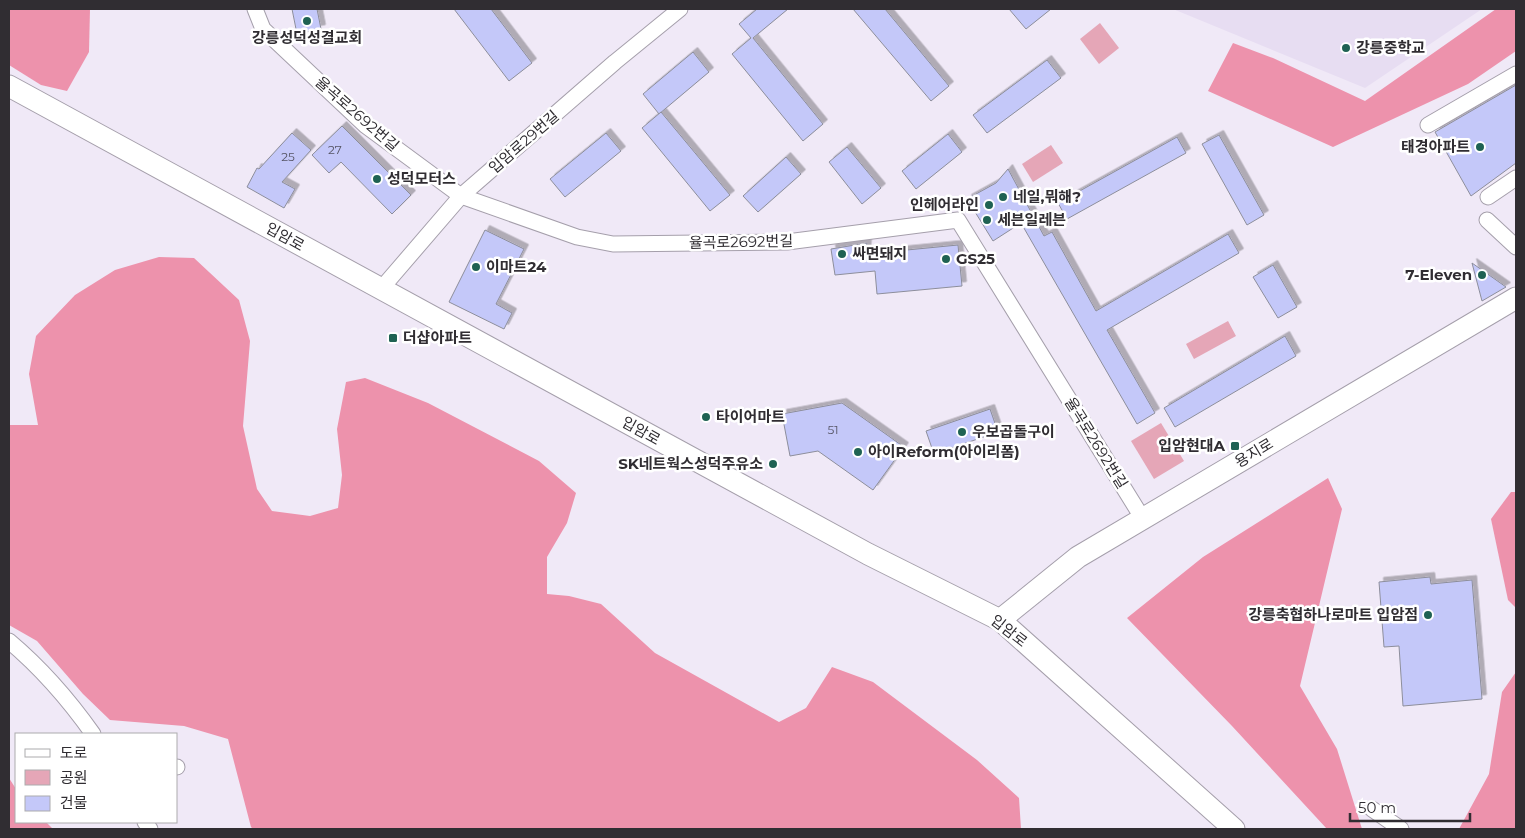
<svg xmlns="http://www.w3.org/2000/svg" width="1525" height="838" font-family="Montserrat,'Noto Sans KR',sans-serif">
	<defs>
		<filter id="shadow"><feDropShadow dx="4.5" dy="-4.5" stdDeviation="0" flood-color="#0004"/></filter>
	</defs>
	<rect width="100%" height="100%" fill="#f0e9f7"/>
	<path fill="#e7ddf2" d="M 1173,9 L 1482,9 L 1365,88 Z"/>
	<g fill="#e5a6b7">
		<path d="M 1100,23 L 1119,48 L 1099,64 L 1080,39 Z"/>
		<path d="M 1051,145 L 1063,163 L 1033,182 L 1022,164 Z"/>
		<path d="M 1228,321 L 1236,336 L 1194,359 L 1186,344 Z"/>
		<path d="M 1161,423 L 1184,461 L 1154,479 L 1131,441 Z"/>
	</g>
	<g fill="#ed92ac">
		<path d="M 9,9 L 90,9 L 89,52 L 67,91 L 41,85 L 9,65 Z"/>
		<path d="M 1496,9 L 1516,9 L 1516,51 L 1468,84 L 1333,147 L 1208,91 L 1233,43 L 1273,58 L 1365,101 Z"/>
		<path d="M 159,257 L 194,258 L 239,300 L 250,341 L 243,426 L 257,489 L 272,511 L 310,516 L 338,508 L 342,475 L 337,429 L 346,382 L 365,378 L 428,403 L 539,461 L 576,493 L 567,523 L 547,557 L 547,594 L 569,596 L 601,604 L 655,653 L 779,722 L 806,708 L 832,667 L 873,682 L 977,760 L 1019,798 L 1021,829 L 253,829 L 251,827 L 228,739 L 184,726 L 110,720 L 83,694 L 37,641 L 9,625 L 9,425 L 38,425 L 29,374 L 36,336 L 75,295 L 115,270 Z"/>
		<path d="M 1328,478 L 1342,509 L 1300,686 L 1337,749 L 1362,829 L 1327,829 L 1232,726 L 1127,618 L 1203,557 Z"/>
		<path d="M 1511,492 L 1516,492 L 1516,608 L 1508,600 L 1491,519 Z"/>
		<path d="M 1516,672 L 1516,829 L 1459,829 L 1489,774 L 1502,692 Z"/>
		<path d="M 9,778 L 16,789 L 16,822 L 46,822 L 53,829 L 9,829 Z"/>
	</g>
	<g fill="#c4c8f9" stroke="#8d8e9b" filter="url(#shadow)">
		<path d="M 292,9 L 317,9 L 321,29 L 297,34 Z"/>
		<path d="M 454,9 L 491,9 L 532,63 L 509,81 Z"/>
		<path d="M 757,9 L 788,9 L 753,38 L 823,124 L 803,141 L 732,54 L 751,38 L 739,24 Z"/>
		<path d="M 853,9 L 885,9 L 949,86 L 931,101 Z"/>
		<path d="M 1009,9 L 1051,9 L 1026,29 Z"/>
		<path d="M 693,52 L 709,72 L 659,114 L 643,94 Z"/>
		<path d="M 1047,60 L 1061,78 L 987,133 L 973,115 Z"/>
		<path d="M 1516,85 L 1516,163 L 1471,196 L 1435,132 Z"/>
		<path d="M 661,112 L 730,195 L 710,211 L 642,128 Z"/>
		<path d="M 342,126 L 411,195 L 392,214 L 341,162 L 329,173 L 312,155 Z"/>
		<path d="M 292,133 L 311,150 L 282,182 L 295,189 L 284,208 L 247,187 L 257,168 L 259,169 Z"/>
		<path d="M 606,133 L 621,151 L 565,197 L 550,179 Z"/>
		<path d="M 948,134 L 962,152 L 916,189 L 902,171 Z"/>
		<path d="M 1219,135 L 1264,215 L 1247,225 L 1202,144 Z"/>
		<path d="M 1177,137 L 1186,153 L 1067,219 L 1058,203 Z"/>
		<path d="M 847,147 L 881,188 L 862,204 L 829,162 Z"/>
		<path d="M 786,157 L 801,174 L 758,212 L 743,196 Z"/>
		<path d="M 1008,169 L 1044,236 L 1052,232 L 1096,311 L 1228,234 L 1239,253 L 1107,330 L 1155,413 L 1137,424 L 1021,223 L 993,241 L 967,199 L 996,183 Z"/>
		<path d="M 485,230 L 524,249 L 496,304 L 512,313 L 504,329 L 449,302 Z"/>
		<path d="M 867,243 L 866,254 L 958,245 L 962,286 L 877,294 L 875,271 L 835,275 L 831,249 Z"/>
		<path d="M 1472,263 L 1506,287 L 1482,301 Z"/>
		<path d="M 1273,265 L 1297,307 L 1278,318 L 1253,277 Z"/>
		<path d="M 1285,336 L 1296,356 L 1175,427 L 1164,408 Z"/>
		<path d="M 842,403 L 904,447 L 873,490 L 818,451 L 790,456 L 782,414 Z"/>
		<path d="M 990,409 L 998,432 L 934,454 L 926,431 Z"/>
		<path d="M 1430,577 L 1431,584 L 1472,580 L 1482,699 L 1403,706 L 1399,646 L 1384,647 L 1379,582 Z"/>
	</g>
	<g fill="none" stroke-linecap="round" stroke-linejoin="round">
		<defs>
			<g id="street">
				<path d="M 255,9 L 263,29 L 366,126 L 461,196 L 577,237 L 613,244 L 787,242 L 958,220 L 1143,519"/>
				<path d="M 1428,125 L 1516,74"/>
				<path d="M 1488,197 L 1516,178"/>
				<path d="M 1487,220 L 1516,247"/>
				<path d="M 381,289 L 461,196 L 615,62 L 680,9"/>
				<path d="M 9,641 C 41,668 69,700 93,734"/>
				<path d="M 176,767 L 177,767"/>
				<path d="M 1372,809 L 1401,829"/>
				<path d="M 145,822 L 150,829"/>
			</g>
			<g id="secondary">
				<path d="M 9,86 L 868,554 L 1000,620 L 1234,829"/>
				<path d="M 1000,620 L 1078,557 L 1516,298"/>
			</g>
		</defs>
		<use href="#street" stroke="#a59fab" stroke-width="17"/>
		<use href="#secondary" stroke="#a59fab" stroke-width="23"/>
		<use href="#street" stroke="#fff" stroke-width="15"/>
		<use href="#secondary" stroke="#fff" stroke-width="21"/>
	</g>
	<g fill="#1f6253" stroke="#fff" stroke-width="2">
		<circle cx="307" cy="21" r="5"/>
		<circle cx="1346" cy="48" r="5"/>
		<circle cx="1480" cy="147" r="5"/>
		<circle cx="377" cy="179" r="5"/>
		<circle cx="1003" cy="197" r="5"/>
		<circle cx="989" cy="205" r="5"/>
		<circle cx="987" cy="220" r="5"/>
		<circle cx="842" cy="254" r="5"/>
		<circle cx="946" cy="259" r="5"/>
		<circle cx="476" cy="267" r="5"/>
		<circle cx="1482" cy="275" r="5"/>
		<rect x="388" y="333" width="10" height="10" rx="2.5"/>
		<circle cx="706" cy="417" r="5"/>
		<circle cx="962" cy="432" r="5"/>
		<rect x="1230" y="441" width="10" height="10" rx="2.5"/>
		<circle cx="858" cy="452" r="5"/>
		<circle cx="773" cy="464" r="5"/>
		<circle cx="1428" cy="615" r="5"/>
	</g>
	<g text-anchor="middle" stroke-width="5" stroke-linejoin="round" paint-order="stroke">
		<g font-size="12" fill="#555464">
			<text x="335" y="154">27</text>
			<text x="288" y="161">25</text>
			<text x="833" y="434">51</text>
		</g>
		<g font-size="15" font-weight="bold" fill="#302d32" stroke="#fff" text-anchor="start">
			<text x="307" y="43" text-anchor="middle">강릉성덕성결교회</text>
			<text x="1356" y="53">강릉중학교</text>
			<text x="1470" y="152" text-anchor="end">태경아파트</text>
			<text x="387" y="184">성덕모터스</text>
			<text x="1013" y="202">네일,뭐해?</text>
			<text x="979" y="210" text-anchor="end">인헤어라인</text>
			<text x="997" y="225">세븐일레븐</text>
			<text x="852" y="259">싸면돼지</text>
			<text x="956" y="264">GS25</text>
			<text x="486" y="272">이마트24</text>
			<text x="1472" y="280" text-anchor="end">7-Eleven</text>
			<text x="403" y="343">더샵아파트</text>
			<text x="716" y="422">타이어마트</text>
			<text x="972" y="437">우보곱돌구이</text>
			<text x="1225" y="451" text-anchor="end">입암현대A</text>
			<text x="868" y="457">아이Reform(아이리폼)</text>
			<text x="763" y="469" text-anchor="end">SK네트웍스성덕주유소</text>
			<text x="1418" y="620" text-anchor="end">강릉축협하나로마트 입암점</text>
		</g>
		<g font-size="15" fill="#302d32" stroke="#fff">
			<text transform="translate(357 114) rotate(41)" y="5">율곡로2692번길</text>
			<text transform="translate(524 142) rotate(-41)" y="5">입암로29번길</text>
			<text transform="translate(285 237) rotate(29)" y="5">입암로</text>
			<text transform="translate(741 242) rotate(-1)" y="5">율곡로2692번길</text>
			<text transform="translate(641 431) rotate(29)" y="5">입암로</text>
			<text transform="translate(1096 443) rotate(58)" y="5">율곡로2692번길</text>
			<text transform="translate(1254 453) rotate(-31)" y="5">용지로</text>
			<text transform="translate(1009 631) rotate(38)" y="5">입암로</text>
		</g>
	</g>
	<rect width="1525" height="838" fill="none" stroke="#302d32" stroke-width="20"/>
	<rect x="15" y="733" width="162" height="90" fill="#ffffff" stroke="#acabad"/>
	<rect x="25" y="749" width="25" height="8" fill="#ffffff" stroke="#acabad"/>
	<text x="60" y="758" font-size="15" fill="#302d32">도로</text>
	<rect x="25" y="770" width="25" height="15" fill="#e5a6b7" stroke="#acabad"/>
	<text x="60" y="783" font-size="15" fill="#302d32">공원</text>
	<rect x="25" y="796" width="25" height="15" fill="#c4c8f9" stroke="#acabad"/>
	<text x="60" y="808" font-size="15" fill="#302d32">건물</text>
	<path d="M1350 813v8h120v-8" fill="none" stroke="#302d32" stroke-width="2.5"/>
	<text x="1358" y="813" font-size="15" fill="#302d32" stroke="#ffffff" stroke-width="4" paint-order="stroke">50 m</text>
</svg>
